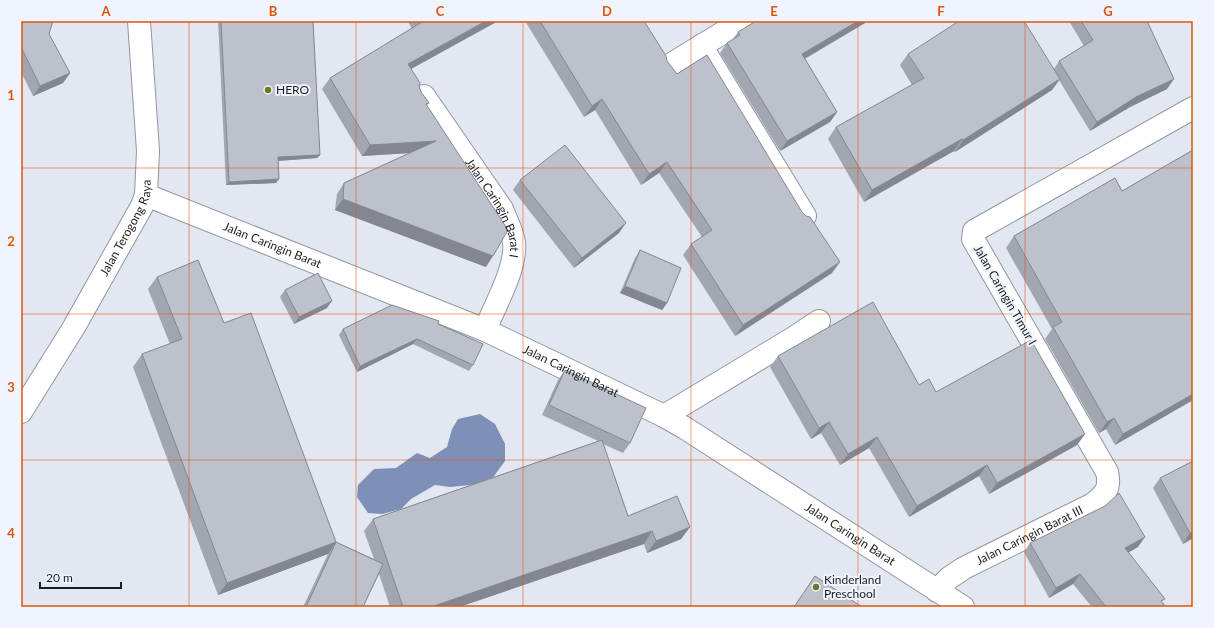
<svg xmlns="http://www.w3.org/2000/svg" width="1214" height="628" font-family="Lato,sans-serif">
	<rect width="100%" height="100%" fill="#e2e7f2"/>
	<path fill="#7e90b7" d="M 480,414 L 495,424 L 505,444 L 505,461 L 489,483 L 450,487 L 435,485 L 411,499 L 401,509 L 382,514 L 368,513 L 357,497 L 358,485 L 374,469 L 396,468 L 417,453 L 430,458 L 447,447 L 452,429 L 458,419 Z"/>
	<g fill="none" stroke-linecap="round" stroke-linejoin="round">
		<defs>
			<g id="minor">
				<path d="M 702,45 L 708,57 L 805,216"/>
				<path d="M 670,65 L 742,21"/>
				<path id="s1" d="M 424,96 L 502,209 C 506,220 512,230 514,242 C 517,268 495,305 485,330"/>
				<path id="s2" d="M 146,195 L 485,330 L 664,416 L 685,428 L 963,607"/>
				<path id="s3" d="M 21,412 L 74,327 L 142,206 L 146,195 L 148,151 L 139,21"/>
				<path d="M 664,416 L 795,337 L 819,321"/>
				<path id="s4" d="M 937,591 L 949,578 L 964,568 L 1093,504 C 1105,494 1111,489 1107,472 L 973,239 L 974,231 L 1193,108"/>
			</g>
		</defs>
		<use href="#minor" stroke="#9196a0" stroke-width="24"/>
		<use href="#minor" stroke="#fff" stroke-width="22"/>
	</g>
	<g fill="#a2a6af">
		<path d="M 21,21 L 49,34 L 70,73 L 63,83 L 33,96 L 21,72 Z"/>
		<path d="M 218,21 L 313,21 L 320,155 L 317,158 L 278,161 L 279,179 L 276,183 L 226,185 Z"/>
		<path d="M 408,21 L 498,21 L 411,69 L 421,92 L 429,103 L 427,105 L 486,267 L 335,210 L 337,194 L 344,183 L 410,153 L 362,156 L 322,89 L 330,78 L 412,29 Z"/>
		<path d="M 525,21 L 644,21 L 667,61 L 677,74 L 832,273 L 735,336 L 683,255 L 691,244 L 702,237 L 659,173 L 641,185 L 595,110 L 584,117 Z"/>
		<path d="M 756,21 L 866,21 L 865,23 L 805,59 L 837,112 L 830,122 L 780,151 L 720,53 L 727,43 L 733,39 L 738,32 Z"/>
		<path d="M 1069,21 L 1147,21 L 1167,89 L 1130,107 L 1090,131 L 1059,80 L 1052,90 L 955,152 L 954,151 L 864,202 L 828,139 L 836,127 L 912,85 L 900,65 L 908,54 L 1054,69 L 1059,61 L 1084,46 Z"/>
		<path d="M 1193,150 L 1193,400 L 1115,445 L 1106,429 L 1099,433 L 1045,339 L 1052,329 L 1006,248 L 1014,236 L 1122,191 Z"/>
		<path d="M 520,180 L 619,233 L 574,268 L 513,190 Z"/>
		<path d="M 640,250 L 667,303 L 662,310 L 620,293 L 635,258 Z"/>
		<path d="M 157,277 L 224,323 L 336,542 L 374,559 L 364,531 L 373,519 L 598,441 L 542,415 L 558,380 L 565,370 L 630,443 L 623,453 L 603,444 L 628,516 L 690,527 L 681,539 L 647,553 L 644,544 L 459,607 L 390,607 L 379,574 L 363,607 L 303,607 L 328,554 L 218,595 L 133,367 L 142,354 L 170,344 L 148,289 Z"/>
		<path d="M 285,290 L 327,308 L 294,324 L 280,297 Z"/>
		<path d="M 438,324 L 473,365 L 469,371 L 413,344 L 357,372 L 339,335 L 343,329 Z"/>
		<path d="M 778,356 L 919,385 L 936,392 L 1085,434 L 1077,445 L 989,494 L 979,476 L 909,517 L 869,448 L 840,465 L 821,433 L 811,439 L 770,367 Z"/>
		<path d="M 1160,478 L 1193,538 L 1183,544 L 1153,488 Z"/>
		<path d="M 1030,543 L 1138,547 L 1129,552 L 1162,602 L 1166,607 L 1092,607 L 1073,584 L 1049,598 L 1024,552 Z"/>
	</g>
	<g fill="#84878f">
		<path d="M 486,21 L 498,21 L 400,75 L 408,64 Z"/>
		<path d="M 858,21 L 866,21 L 865,23 L 795,64 L 802,54 Z"/>
		<path d="M 70,73 L 63,83 L 33,96 L 40,86 Z"/>
		<path d="M 1060,79 L 1052,90 L 955,152 L 963,140 Z"/>
		<path d="M 1174,79 L 1167,89 L 1130,107 L 1090,131 L 1097,122 L 1136,97 Z"/>
		<path d="M 602,99 L 595,110 L 584,117 L 592,106 Z"/>
		<path d="M 837,112 L 830,122 L 780,151 L 787,141 Z"/>
		<path d="M 962,139 L 954,151 L 864,202 L 872,190 Z"/>
		<path d="M 436,141 L 428,152 L 362,156 L 370,145 Z"/>
		<path d="M 320,155 L 317,158 L 276,161 L 278,157 Z"/>
		<path d="M 667,162 L 659,173 L 641,185 L 649,174 Z"/>
		<path d="M 279,179 L 276,183 L 226,185 L 229,182 Z"/>
		<path d="M 343,199 L 493,256 L 486,267 L 335,210 Z"/>
		<path d="M 626,223 L 619,233 L 574,268 L 582,258 Z"/>
		<path d="M 840,262 L 832,273 L 735,336 L 743,325 Z"/>
		<path d="M 625,286 L 667,303 L 662,310 L 620,293 Z"/>
		<path d="M 332,301 L 327,308 L 294,324 L 299,317 Z"/>
		<path d="M 417,339 L 413,344 L 357,372 L 360,366 Z"/>
		<path d="M 1193,394 L 1193,400 L 1115,445 L 1123,434 Z"/>
		<path d="M 1114,418 L 1106,429 L 1099,433 L 1107,422 Z"/>
		<path d="M 829,422 L 821,433 L 811,439 L 819,428 Z"/>
		<path d="M 1085,434 L 1077,445 L 989,494 L 997,483 Z"/>
		<path d="M 877,437 L 869,448 L 840,465 L 848,454 Z"/>
		<path d="M 987,465 L 979,476 L 909,517 L 917,506 Z"/>
		<path d="M 690,527 L 681,539 L 647,553 L 656,541 Z"/>
		<path d="M 652,531 L 644,544 L 459,607 L 431,607 Z"/>
		<path d="M 1193,532 L 1193,538 L 1183,544 L 1190,533 Z"/>
		<path d="M 1145,537 L 1138,547 L 1119,558 L 1125,548 Z"/>
		<path d="M 336,542 L 328,554 L 218,595 L 227,583 Z"/>
		<path d="M 1080,574 L 1073,584 L 1049,598 L 1056,588 Z"/>
	</g>
	<g fill="#bcc1cc" stroke="#84878f">
		<path d="M 21,21 L 53,21 L 49,34 L 70,73 L 40,86 L 21,47 Z"/>
		<path d="M 221,21 L 313,21 L 320,155 L 278,157 L 279,179 L 229,182 Z"/>
		<path d="M 422,21 L 486,21 L 408,64 L 420,83 L 419,86 L 421,92 L 429,103 L 426,104 L 508,230 L 493,256 L 343,199 L 344,183 L 436,141 L 370,145 L 330,78 L 422,22 Z"/>
		<path d="M 540,21 L 644,21 L 666,56 L 667,61 L 677,74 L 707,55 L 802,212 L 806,216 L 810,217 L 840,262 L 743,325 L 691,244 L 712,230 L 667,162 L 649,174 L 602,99 L 592,106 Z"/>
		<path d="M 756,21 L 858,21 L 802,54 L 837,112 L 787,141 L 727,43 L 740,35 L 738,32 Z"/>
		<path d="M 959,21 L 1024,21 L 1060,79 L 963,140 L 962,139 L 872,190 L 836,127 L 924,78 L 908,54 Z"/>
		<path d="M 1081,21 L 1147,21 L 1174,79 L 1136,97 L 1097,122 L 1059,61 L 1093,40 Z"/>
		<path d="M 565,145 L 626,223 L 582,258 L 520,180 Z"/>
		<path d="M 1193,150 L 1193,394 L 1123,434 L 1114,418 L 1107,422 L 1053,327 L 1062,322 L 1014,236 L 1115,178 L 1122,191 Z"/>
		<path d="M 640,250 L 681,268 L 667,303 L 625,286 Z"/>
		<path d="M 198,260 L 224,323 L 251,313 L 336,542 L 227,583 L 142,354 L 182,339 L 157,277 Z"/>
		<path d="M 318,273 L 332,301 L 299,317 L 285,290 Z"/>
		<path d="M 873,302 L 919,385 L 929,379 L 936,392 L 1031,340 L 1085,434 L 997,483 L 987,465 L 917,506 L 877,437 L 848,454 L 829,422 L 819,428 L 778,356 Z"/>
		<path d="M 392,305 L 439,321 L 438,324 L 483,344 L 473,365 L 417,339 L 360,366 L 343,329 Z"/>
		<path d="M 565,370 L 646,408 L 630,443 L 549,405 Z"/>
		<path d="M 602,440 L 628,516 L 677,496 L 690,527 L 656,541 L 652,531 L 431,607 L 403,607 L 373,519 Z"/>
		<path d="M 1193,461 L 1193,532 L 1190,533 L 1160,478 Z"/>
		<path d="M 1119,493 L 1145,537 L 1125,548 L 1165,599 L 1161,601 L 1166,607 L 1106,607 L 1080,574 L 1056,588 L 1030,543 L 1105,506 Z"/>
		<path d="M 336,542 L 383,564 L 363,607 L 306,607 Z"/>
		<path d="M 815,576 L 862,607 L 794,607 Z"/>
	</g>
	<path fill="none" stroke="#de560d" stroke-width="1" stroke-opacity="0.55" d="M 189,21 L 189,607M 356,21 L 356,607M 523,21 L 523,607M 691,21 L 691,607M 858,21 L 858,607M 1025,21 L 1025,607M 21,168 L 1193,168M 21,314 L 1193,314M 21,460 L 1193,460"/>
	<g fill="#6f7924" stroke="#f0f4fd" stroke-width="1.5">
		<circle cx="268" cy="90" r="4"/>
		<circle cx="816" cy="587" r="4"/>
	</g>
	<g text-anchor="middle" stroke-width="4" stroke-linejoin="round" paint-order="stroke">
		<g font-size="12" fill="#1c1d21" stroke="#f0f4fd" text-anchor="start">
			<text x="276" y="94">HERO</text>
			<text x="824" y="584">Kinderland<tspan x="824" dy="14">Preschool</tspan></text>
		</g>
		<g font-size="12" fill="#1c1d21" stroke="#f0f4fd">
			<text dy="4" stroke="none"><textPath href="#s1" startOffset="133">Jalan Caringin Barat I</textPath></text>
			<text dy="4" stroke="none"><textPath href="#s3" startOffset="213">Jalan Terogong Raya</textPath></text>
			<text dy="4" stroke="none"><textPath href="#s2" startOffset="136">Jalan Caringin Barat</textPath></text>
			<text transform="translate(1005 295) rotate(60)" y="4">Jalan Caringin Timur I</text>
			<text dy="4" stroke="none"><textPath href="#s2" startOffset="460">Jalan Caringin Barat</textPath></text>
			<text dy="4" stroke="none"><textPath href="#s2" startOffset="784">Jalan Caringin Barat</textPath></text>
			<text dy="4" stroke="none"><textPath href="#s4" startOffset="109">Jalan Caringin Barat III</textPath></text>
		</g>
	</g>
	<rect width="1214" height="628" fill="none" stroke="#f0f4fd" stroke-width="44"/>
	<path d="M40 582v6h81v-6" fill="none" stroke="#1c1d21" stroke-width="2"/>
	<text x="46" y="582" font-size="12" fill="#1c1d21" stroke="#f0f4fd" stroke-width="3" paint-order="stroke">20 m</text>
	<rect x="22" y="22" width="1170" height="584" fill="none" stroke="#de560d" stroke-width="1.5"/>
	<g font-size="13" text-anchor="middle" font-weight="bold" fill="#de560d">
		<text x="106" y="16">A</text>
		<text x="273" y="16">B</text>
		<text x="440" y="16">C</text>
		<text x="607" y="16">D</text>
		<text x="774" y="16">E</text>
		<text x="941" y="16">F</text>
		<text x="1108" y="16">G</text>
		<text x="11" y="100">1</text>
		<text x="11" y="246">2</text>
		<text x="11" y="392">3</text>
		<text x="11" y="538">4</text>
	</g>
</svg>
